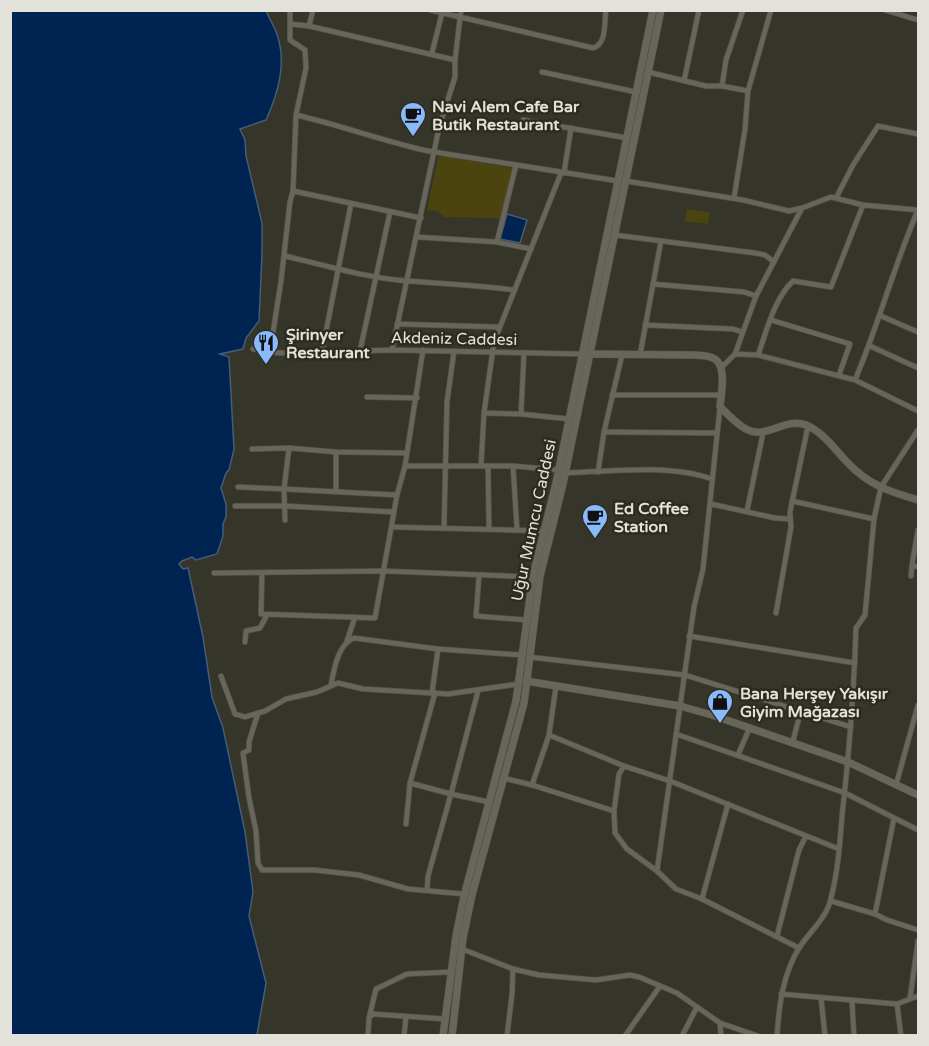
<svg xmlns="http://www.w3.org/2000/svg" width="929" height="1046" font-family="'Varela Round',sans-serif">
	<rect width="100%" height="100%" fill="#363529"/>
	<g fill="#4c440e">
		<path d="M 441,156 L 513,168 L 501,218 L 445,217 L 437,211 L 427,210 L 438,158 Z"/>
		<path d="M 687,209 L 710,212 L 708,224 L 685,221 Z"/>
	</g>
	<g fill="#002451" stroke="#445d7a" stroke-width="1.5">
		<path d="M 10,11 L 266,11 C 270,20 277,31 279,41 C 286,68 277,96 266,120 L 240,129 L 245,140 L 246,156 L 262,223 L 262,254 L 259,321 L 246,338 L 243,349 L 220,354 L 229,357 L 234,449 L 229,470 L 226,473 L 221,488 L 226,504 L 226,517 L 223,524 L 223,536 L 217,554 L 196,560 L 192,557 L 182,561 L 179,564 L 183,569 L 188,568 L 203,637 L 212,697 L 223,728 L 245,832 L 253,892 L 249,916 L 266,983 L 257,1035 L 11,1035 Z"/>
		<path d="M 507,214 L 527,220 L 520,243 L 500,239 Z"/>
	</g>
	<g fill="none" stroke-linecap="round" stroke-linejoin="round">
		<defs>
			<g id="street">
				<path d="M 290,10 L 290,40 L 305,50 L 306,68 L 296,115 L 293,191"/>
				<path d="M 430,10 L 593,48 C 607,44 604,23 606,10"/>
				<path d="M 885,10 L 918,20"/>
				<path d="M 291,24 L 309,26 L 455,60"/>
				<path d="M 309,26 L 313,10"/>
				<path d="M 432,53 L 442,13"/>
				<path d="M 542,72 L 636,92"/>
				<path d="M 648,72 L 706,86 L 722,86 L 726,60 L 743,10"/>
				<path d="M 684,81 L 699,10"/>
				<path d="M 722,86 L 748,91 L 745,129 L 734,198"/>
				<path d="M 748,91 L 771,10"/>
				<path d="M 296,115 C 340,125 383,141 428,151 L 618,181"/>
				<path d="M 523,120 L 627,138"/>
				<path d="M 561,173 L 494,342 L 484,413 L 521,414 L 569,419"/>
				<path d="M 564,173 L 571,128"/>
				<path d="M 626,181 L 743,200 L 789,211 L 802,208"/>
				<path d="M 836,198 L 853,165 L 878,126 L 918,134"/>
				<path d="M 615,235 L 755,253 L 765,255 L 774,262"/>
				<path d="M 417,237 L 497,242 L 531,249"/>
				<path d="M 497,242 L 516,165"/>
				<path d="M 285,256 C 325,265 366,278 408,281 C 444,284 479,285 514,290"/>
				<path d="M 653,284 L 744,292 L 756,296"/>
				<path d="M 881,316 L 918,332"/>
				<path d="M 771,320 L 850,344 L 839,375"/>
				<path d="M 397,324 L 499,327"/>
				<path d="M 645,325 L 733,329 L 742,332"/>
				<path d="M 870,346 L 918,368"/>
				<path d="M 253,349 L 279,353 L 392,350 L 582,354"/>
				<path d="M 392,350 L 439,128 L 455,77 L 455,60 L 461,10"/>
				<path d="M 360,351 L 390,212"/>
				<path d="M 270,352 L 281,281 L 290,202 L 293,191 L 421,218"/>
				<path d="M 322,352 L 351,204"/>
				<path d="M 735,354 L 756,296 L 802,208 L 831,197 L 863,205 L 918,210"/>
				<path d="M 640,355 L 661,241"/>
				<path d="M 758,355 C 767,330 774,299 793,281 L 831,287 L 863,205"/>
				<path d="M 721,368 L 735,354 L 758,355 L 855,380 L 918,411"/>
				<path d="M 855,380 C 879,324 894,265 918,210"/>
				<path d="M 612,395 L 721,395"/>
				<path d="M 367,397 L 417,398"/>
				<path d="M 720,407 L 703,569 L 694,607 L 657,871 L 676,889 L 702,899 L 799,948"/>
				<path d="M 521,414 L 524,353"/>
				<path d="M 604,432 L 716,433"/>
				<path d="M 289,448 L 284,489 L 397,495"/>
				<path d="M 252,449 L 289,448 L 336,452 L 407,453"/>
				<path d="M 405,466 L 513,466 L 559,470"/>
				<path d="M 481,466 L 484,413"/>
				<path d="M 488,466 L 489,529"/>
				<path d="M 513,466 L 517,529"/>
				<path d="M 598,472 L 604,432 L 622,355"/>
				<path d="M 566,473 C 610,471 671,464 712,479"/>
				<path d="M 238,487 L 284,489 L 285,520"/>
				<path d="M 336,492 L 336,452"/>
				<path d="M 792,501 L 874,519"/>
				<path d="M 711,504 L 775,518 L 790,519"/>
				<path d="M 235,506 L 285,506 L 394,512"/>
				<path d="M 747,511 L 763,433"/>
				<path d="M 392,527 L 544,531"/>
				<path d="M 444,527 L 447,402 L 454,351"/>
				<path d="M 918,530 L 912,565 L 918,567"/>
				<path d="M 214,573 L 384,571 L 532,577"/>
				<path d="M 262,573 L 261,614 L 375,618 L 397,495 L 405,466 L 423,350"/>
				<path d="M 479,576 L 476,616 L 526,620"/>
				<path d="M 911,576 L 912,565"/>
				<path d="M 776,613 L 791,527 L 790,512 L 808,426"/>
				<path d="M 689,636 L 855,663"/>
				<path d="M 347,641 L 355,617"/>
				<path d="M 245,642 L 246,631 L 260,628 L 267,615"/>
				<path d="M 529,657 L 685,675 L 851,727"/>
				<path d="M 221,676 L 235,714 L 245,717 L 265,711 L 286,699 L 317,692 L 338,683 L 363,689 L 448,694 L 518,684"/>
				<path d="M 331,685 C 334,669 338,644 354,638 L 438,649 L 521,655"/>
				<path d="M 432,693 L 438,649"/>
				<path d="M 435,693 L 410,783 L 451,794 L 478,691"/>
				<path d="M 258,713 L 249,742 L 249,750 L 243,753 L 249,798 L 256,831 L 258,863 L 262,870 L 314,870 L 359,875 L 408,889 L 464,894"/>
				<path d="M 676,734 L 845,793 L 918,830"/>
				<path d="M 549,735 L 624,766"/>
				<path d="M 793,741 L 801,710"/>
				<path d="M 738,755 L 750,727"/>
				<path d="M 503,778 L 532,785 L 614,811 L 619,774 L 624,766 L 670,781 L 839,849"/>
				<path d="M 532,785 L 549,735 L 556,686"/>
				<path d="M 896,785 L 918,705"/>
				<path d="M 614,811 L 615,833 L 627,849 L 657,871"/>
				<path d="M 894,818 L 875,914 L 887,920 L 918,930"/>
				<path d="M 406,824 L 410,783"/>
				<path d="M 427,890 L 428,876 L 451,794 L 489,802"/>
				<path d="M 702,899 L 728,804"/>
				<path d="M 831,901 L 875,914"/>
				<path d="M 777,936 L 799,850 L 806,836"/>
				<path d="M 462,949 L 513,969 L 539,975 L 596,980 L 630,975 L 639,977 L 677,993 L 720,1023 L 758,1036"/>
				<path d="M 781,994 L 897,1004 L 918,996"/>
				<path d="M 821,998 L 825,1036"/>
				<path d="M 910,998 L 918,941"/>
				<path d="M 852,1001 L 854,1036"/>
				<path d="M 897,1004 L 901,1036"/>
				<path d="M 369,1018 L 376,989 L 407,974 L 451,972"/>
				<path d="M 720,1023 L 721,1036"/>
				<path d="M 368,1036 L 369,1018 L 373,1014 L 445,1019"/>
				<path d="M 404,1036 L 406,1017"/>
				<path d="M 507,1036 L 512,994 L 513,969"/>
				<path d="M 625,1036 L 660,986"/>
				<path d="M 682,1036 L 697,1007"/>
				<path d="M 777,1036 C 779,1005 783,974 799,948 C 810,931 827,918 831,898 C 838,871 840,843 842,816 C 849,754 854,691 856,628 L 865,615 L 874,519 L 881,487 L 918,430"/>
			</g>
			<g id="secondary">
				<path d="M 586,354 L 691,355 C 698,355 709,355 715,359 C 727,367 721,394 720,407 C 728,414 738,426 748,430 C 767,439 786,417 806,425 C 828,434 841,460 860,474 C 877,488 898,494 918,500"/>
				<path d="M 526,681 L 680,706 L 712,715 L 848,762 L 918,795"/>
				<path d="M 443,1036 L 456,936 L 464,896 L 516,701 L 533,575 L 556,483 L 653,10"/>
				<path d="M 452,1036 L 463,938 L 472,895 L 524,703 L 540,576 L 563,484 L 661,10"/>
			</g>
		</defs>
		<use href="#street" stroke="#55534a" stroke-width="6"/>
		<use href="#secondary" stroke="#55534a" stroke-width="8"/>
		<use href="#street" stroke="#68665a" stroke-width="4.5"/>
		<use href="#secondary" stroke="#68665a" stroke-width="7"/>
	</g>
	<defs>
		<symbol id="cafe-pin" viewBox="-11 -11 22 30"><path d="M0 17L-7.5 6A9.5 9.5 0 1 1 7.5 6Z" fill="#88bafc" stroke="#2c2b20"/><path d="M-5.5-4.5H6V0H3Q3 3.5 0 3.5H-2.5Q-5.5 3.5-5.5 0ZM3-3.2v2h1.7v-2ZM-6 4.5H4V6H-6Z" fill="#111"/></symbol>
		<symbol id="restaurant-pin" viewBox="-11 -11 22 30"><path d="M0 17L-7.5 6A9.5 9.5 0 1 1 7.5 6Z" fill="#88bafc" stroke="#2c2b20"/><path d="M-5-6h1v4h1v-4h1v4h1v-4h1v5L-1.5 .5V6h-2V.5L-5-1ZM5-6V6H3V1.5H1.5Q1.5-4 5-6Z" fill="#111"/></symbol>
		<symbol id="shop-pin" viewBox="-11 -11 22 30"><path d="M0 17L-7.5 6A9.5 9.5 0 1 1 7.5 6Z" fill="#88bafc" stroke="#2c2b20"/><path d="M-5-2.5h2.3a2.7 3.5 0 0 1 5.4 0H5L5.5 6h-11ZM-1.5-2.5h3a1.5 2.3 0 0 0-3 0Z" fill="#111"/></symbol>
	</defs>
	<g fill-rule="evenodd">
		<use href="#cafe-pin" x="398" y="100" width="30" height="40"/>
		<use href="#restaurant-pin" x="251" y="328" width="30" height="40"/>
		<use href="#cafe-pin" x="580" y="502" width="30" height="40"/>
		<use href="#shop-pin" x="705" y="687" width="30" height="40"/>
	</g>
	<g text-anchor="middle" stroke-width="5" stroke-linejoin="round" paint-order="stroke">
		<g font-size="16" font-weight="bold" fill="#e2e2da" stroke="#2c2b20" text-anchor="start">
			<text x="432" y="112">Navi Alem Cafe Bar<tspan x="432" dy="18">Butik Restaurant</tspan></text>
			<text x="286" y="340">Şirinyer<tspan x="286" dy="18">Restaurant</tspan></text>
			<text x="614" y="514">Ed Coffee<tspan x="614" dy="18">Station</tspan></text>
			<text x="740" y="699">Bana Herşey Yakışır<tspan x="740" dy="18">Giyim Mağazası</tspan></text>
		</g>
		<g font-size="16" fill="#e2e2da" stroke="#2c2b20">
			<text transform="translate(454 338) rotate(1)" y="6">Akdeniz Caddesi</text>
			<text transform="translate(533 520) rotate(-78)" y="6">Uğur Mumcu Caddesi</text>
		</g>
	</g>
	<rect width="929" height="1046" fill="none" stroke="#e2e2da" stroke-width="24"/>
</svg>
